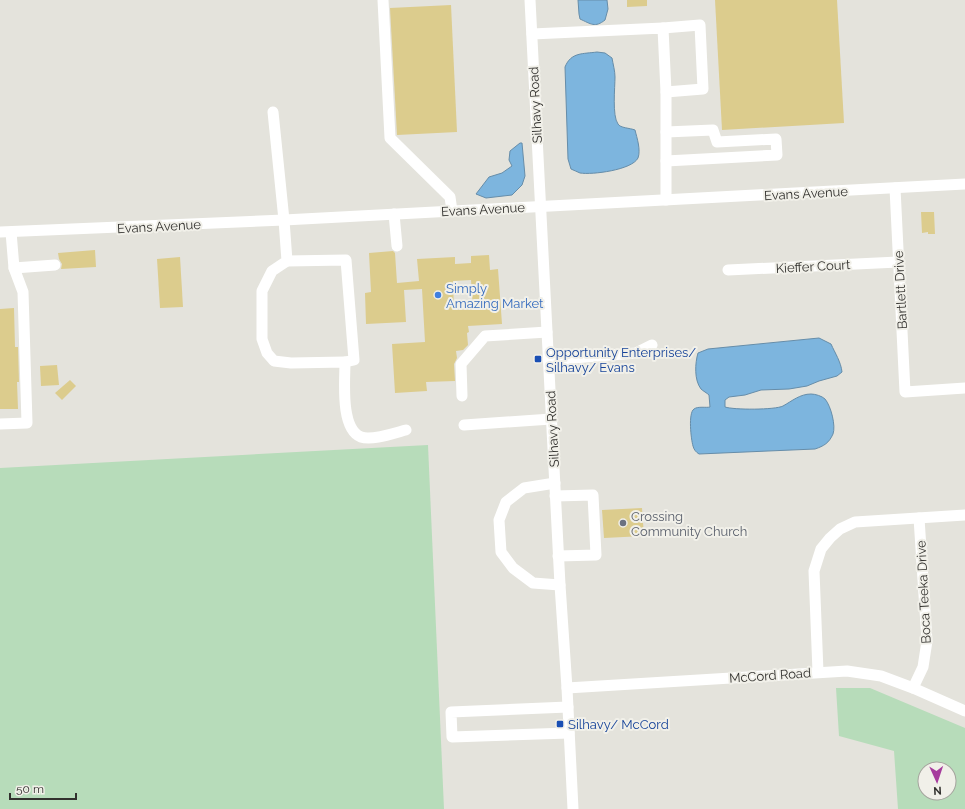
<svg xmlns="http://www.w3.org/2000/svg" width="965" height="809" font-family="Raleway,sans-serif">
	<rect width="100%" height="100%" fill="#e4e3dc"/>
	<g fill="#b7dcba" fill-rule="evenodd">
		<path d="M 428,445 L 444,809 L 0,809 L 0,468 Z"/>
		<path d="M 836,688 L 870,688 L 965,728 L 965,809 L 898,809 L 894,751 L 839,736 ZM 925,769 L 949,769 L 949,793 L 925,793 Z"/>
	</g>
	<g fill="#7db5de" stroke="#668da9">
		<path d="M 578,0 L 607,0 L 608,9 L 605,20 C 595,28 591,24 580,19 L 579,14 Z"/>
		<path d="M 597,52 L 605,53 L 612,58 C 613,64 615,71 615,77 C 615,87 612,116 618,124 C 620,128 630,128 635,130 C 637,138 641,150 638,158 C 632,170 592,175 580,173 C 577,172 574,170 571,169 L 568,159 L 565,67 C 571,52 583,54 597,52 Z"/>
		<path d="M 520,143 L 522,143 L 525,176 L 522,185 L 512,195 L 486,198 L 476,194 L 489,177 L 502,173 L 512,166 L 509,160 L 510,151 Z"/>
		<path d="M 819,338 L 831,344 C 835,353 841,362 842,372 L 837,376 L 819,381 L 807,386 L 789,389 L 761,390 L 745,395 L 729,397 L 725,400 L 725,407 C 734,410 775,410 783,406 C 792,401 800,394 811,394 C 815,394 822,396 825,399 C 831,406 836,426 833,434 C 829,443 824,446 815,449 L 699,454 C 696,452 694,450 693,446 C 691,439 688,413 694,409 C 698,406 706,408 710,407 L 709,395 C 707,393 703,391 701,389 C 694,380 695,363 698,353 L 708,349 Z"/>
	</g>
	<g fill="#dccc8d" fill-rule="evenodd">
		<path d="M 627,0 L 647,0 L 647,6 L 627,7 Z"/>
		<path d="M 715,0 L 837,0 L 844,123 L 722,130 Z"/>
		<path d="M 451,5 L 457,132 L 397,135 L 390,8 Z"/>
		<path d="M 921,212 L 934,212 L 935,234 L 928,234 L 928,232 L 922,233 Z"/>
		<path d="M 95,250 L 96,267 L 61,269 L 62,264 L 59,259 L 58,253 Z"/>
		<path d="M 393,251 L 395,253 L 397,283 L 419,281 L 417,259 L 455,257 L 455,264 L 471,263 L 471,256 L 489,255 L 490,270 L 498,269 L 502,324 L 468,326 L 469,332 L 467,333 L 468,345 L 463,350 L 456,351 L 457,358 L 454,364 L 455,381 L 426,382 L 427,391 L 395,393 L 392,344 L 425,342 L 422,289 L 404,290 L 406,322 L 366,324 L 365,293 L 371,292 L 369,253 ZM 471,280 L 473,309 L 454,310 L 453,281 Z"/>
		<path d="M 180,257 L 183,307 L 160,308 L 157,259 Z"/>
		<path d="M 14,308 L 15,347 L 18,347 L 19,382 L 17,382 L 18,409 L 0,409 L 0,309 Z"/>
		<path d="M 57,365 L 59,385 L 41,386 L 40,366 Z"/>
		<path d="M 70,380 L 76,386 L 62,400 L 55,393 Z"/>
		<path d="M 642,508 L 644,536 L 604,538 L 602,510 Z"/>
	</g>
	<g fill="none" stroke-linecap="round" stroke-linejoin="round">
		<g stroke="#fff" stroke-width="11">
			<path d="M 383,0 L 390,138 L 450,197 L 452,211"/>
			<path d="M 530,0 L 560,585 L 567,688 L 573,809"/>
			<path d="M 663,28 L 700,25 L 703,89 L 666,92"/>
			<path d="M 532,34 L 663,28 L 666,92 L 666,200"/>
			<path d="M 273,112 L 284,220 L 287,261 L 272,271 L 262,291 L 262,339 L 267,353 L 274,361 L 291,363 L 345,362 C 345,380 340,429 361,437 C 372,441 394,433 406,430"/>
			<path d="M 666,132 L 713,130 L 717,142 L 776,139 L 777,155 L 666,161"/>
			<path d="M 895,188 L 905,392 L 965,388"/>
			<path d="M 394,214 L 397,246"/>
			<path d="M 0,232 L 284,220 L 965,184"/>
			<path d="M 287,261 L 346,260 L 354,360 L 345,362"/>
			<path d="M 14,268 L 55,265"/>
			<path d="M 728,270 L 898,262"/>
			<path d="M 548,360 L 636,353 L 652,345"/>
			<path d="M 462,396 L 461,364 L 485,336 L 547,332"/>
			<path d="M 0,424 L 27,423 L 23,292 L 14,268 L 11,232"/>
			<path d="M 464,425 L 551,419"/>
			<path d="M 555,483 L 524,488 L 506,502 L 499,520 L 501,552 L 513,568 L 533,583 L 560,585"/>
			<path d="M 555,496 L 593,495 L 596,555 L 558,556"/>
			<path d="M 818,672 L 814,571 L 821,549 L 830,538 L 840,529 L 855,522 L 965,515"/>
			<path d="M 567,688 L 847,671 L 881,676 L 913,688 L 965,711"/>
			<path d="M 913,688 L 923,667 L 927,641 L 919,518"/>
			<path d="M 568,707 L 451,712 L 452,737 L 569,733"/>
		</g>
	</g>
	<circle fill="#3f7fe0" stroke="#f1f0e9" stroke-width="1.5" cx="438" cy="295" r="4"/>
	<g fill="#1a4fb4" stroke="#f1f0e9" stroke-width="1.5">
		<rect x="534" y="355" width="8" height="8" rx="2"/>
		<rect x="556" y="720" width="8" height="8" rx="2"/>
	</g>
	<circle fill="#6b7280" stroke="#f1f0e9" stroke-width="1.5" cx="623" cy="523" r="4"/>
	<g text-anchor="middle" stroke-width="4" stroke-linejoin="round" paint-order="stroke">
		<g font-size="13" fill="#32312e" stroke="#f1f0e9">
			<text transform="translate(535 105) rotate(-93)" y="5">Silhavy Road</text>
			<text transform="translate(806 193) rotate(-3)" y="5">Evans Avenue</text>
			<text transform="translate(483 209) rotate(-3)" y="5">Evans Avenue</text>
			<text transform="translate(159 226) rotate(-3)" y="5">Evans Avenue</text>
			<text transform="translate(813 266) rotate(-3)" y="5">Kieffer Court</text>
			<text transform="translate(900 290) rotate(-93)" y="5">Bartlett Drive</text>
			<text transform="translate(552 429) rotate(-93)" y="5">Silhavy Road</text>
			<text transform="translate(923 592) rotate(-93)" y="5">Boca Teeka Drive</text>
			<text transform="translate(770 675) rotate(-4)" y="5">McCord Road</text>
		</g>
		<g font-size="13" fill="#366cbe" stroke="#f1f0e9" text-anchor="start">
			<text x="446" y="293">Simply<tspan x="446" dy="15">Amazing Market</tspan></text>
		</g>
		<g font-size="13" fill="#164399" stroke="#f1f0e9" text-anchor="start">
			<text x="546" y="357">Opportunity Enterprises/<tspan x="546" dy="15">Silhavy/ Evans</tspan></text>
			<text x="568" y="729">Silhavy/ McCord</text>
		</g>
		<g font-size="13" fill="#5b616d" stroke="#f1f0e9" text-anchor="start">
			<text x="631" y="521">Crossing<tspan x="631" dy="15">Community Church</tspan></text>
		</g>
	</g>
	<g transform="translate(937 781) rotate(177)"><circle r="19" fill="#f1f0e9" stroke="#a5a49e"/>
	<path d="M0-3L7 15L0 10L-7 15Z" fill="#a63c9d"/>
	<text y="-6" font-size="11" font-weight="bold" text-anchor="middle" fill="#32312e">N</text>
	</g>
	<path d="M10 793v6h66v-6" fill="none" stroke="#32312e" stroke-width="2"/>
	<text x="16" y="793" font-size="12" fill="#32312e" stroke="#f1f0e9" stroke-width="3" paint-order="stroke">50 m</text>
</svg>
